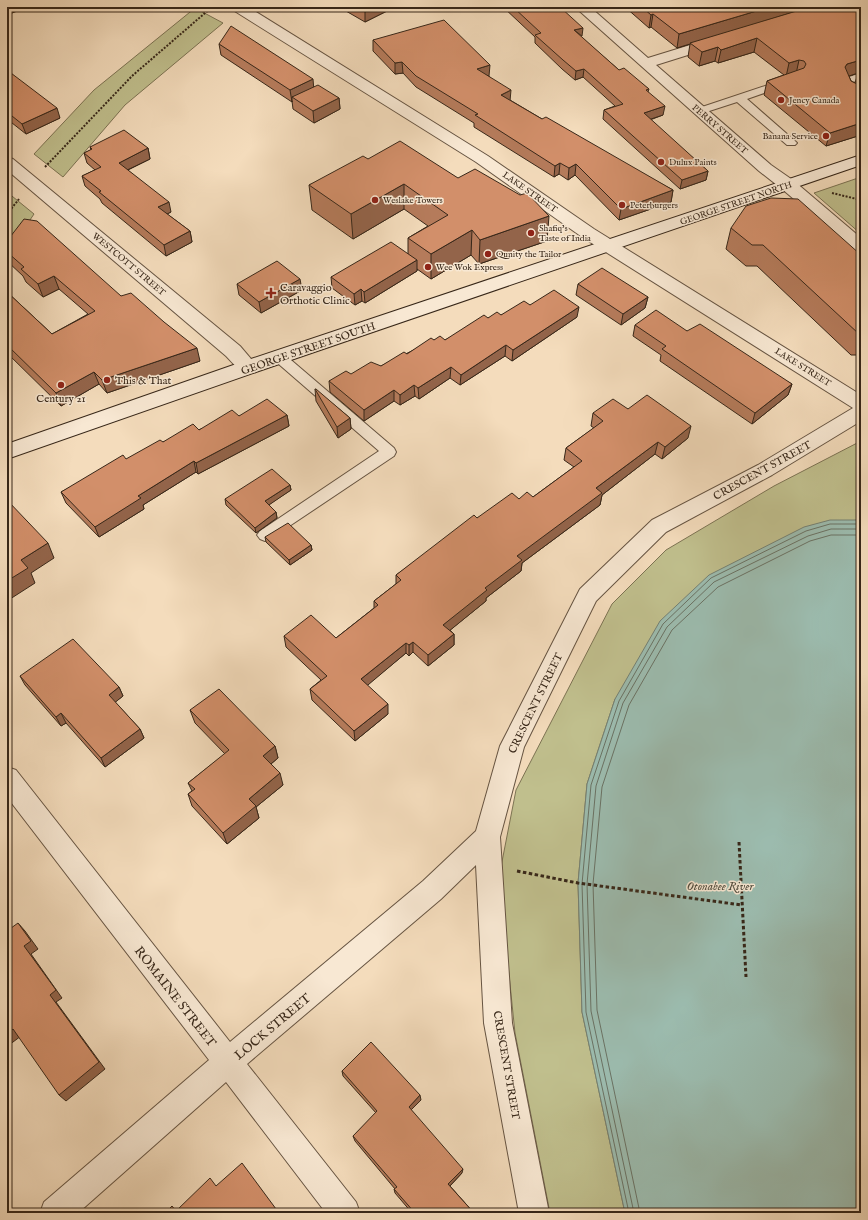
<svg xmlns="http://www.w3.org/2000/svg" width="868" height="1220" font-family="'IM FELL English',serif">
	<rect width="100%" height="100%" fill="#f4dcbc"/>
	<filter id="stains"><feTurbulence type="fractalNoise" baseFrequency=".005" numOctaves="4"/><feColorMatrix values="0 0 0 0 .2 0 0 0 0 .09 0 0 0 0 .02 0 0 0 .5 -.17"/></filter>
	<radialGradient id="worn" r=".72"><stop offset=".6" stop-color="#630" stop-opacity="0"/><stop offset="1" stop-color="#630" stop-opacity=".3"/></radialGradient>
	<g fill="#c0bf8d" stroke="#7c7353">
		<path d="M 195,8 L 223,23 L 125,105 L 63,177 L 34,154 L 94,90 Z"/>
		<path d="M 861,177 L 861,234 L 814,193 Z"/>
		<path d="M 7,192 L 34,214 L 7,254 Z"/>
		<path d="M 861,441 L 861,520 L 845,521 L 615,699 L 587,784 L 578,883 L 582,1012 L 625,1213 L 550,1213 L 515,1033 L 499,877 L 516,790 L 612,604 L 666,550 L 774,486 Z"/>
	</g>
	<path fill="#9cbcaf" stroke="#748073" d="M 830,520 L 861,520 L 861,1213 L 625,1213 L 582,1012 L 578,883 L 587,784 L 615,699 L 660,621 L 709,575 L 804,527 Z"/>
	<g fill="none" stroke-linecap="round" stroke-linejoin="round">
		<g stroke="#6a7264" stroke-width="1">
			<path d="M 629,1213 L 586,1012 L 582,884 L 591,785 L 619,701 L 663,624 L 711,578 L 806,531 L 830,524 L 861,524"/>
			<path d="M 634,1213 L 591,1011 L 587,884 L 596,786 L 623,703 L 667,627 L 714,582 L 808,536 L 831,529 L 861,529"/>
			<path d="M 640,1213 L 597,1010 L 593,884 L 602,787 L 629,705 L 672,630 L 718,587 L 810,541 L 831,535 L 861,535"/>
		</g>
		<defs>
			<g id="service">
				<path d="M 861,73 L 861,80 L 853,82 L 857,89 L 861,93 L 861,101 L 848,93 L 842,81 L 843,79 Z"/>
				<path d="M 786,79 L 791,82 L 790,84 L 747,99 L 795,141 L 797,143 L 795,145 L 787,145 L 737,102 L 700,114 L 694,111 L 696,109 Z"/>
				<path d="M 279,352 L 284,354 L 394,448 L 396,452 L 394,456 L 270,539 L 265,541 L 260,539 L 257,535 L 260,531 L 379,451 L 274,360 L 272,357 L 274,354 Z"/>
			</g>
			<g id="minor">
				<path d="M 231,7 L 248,7 L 488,156 L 594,229 L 861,395 L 861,421 L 772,475 L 666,532 L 596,601 L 524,747 L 500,837 L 512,1023 L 549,1213 L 519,1213 L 484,1023 L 476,865 L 441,899 L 247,1064 L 356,1202 L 360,1213 L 326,1213 L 226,1082 L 78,1213 L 40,1213 L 44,1202 L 209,1060 L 7,797 L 7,767 L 16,770 L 230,1042 L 423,881 L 476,831 L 500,746 L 580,589 L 652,520 L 758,465 L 853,408 L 582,237 L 476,162 L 233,10 Z"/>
				<path d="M 575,7 L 590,7 L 648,58 L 713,38 L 723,38 L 725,41 L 723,44 L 656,65 L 771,165 L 794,181 L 861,238 L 861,252 L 855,251 L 782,189 L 759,171 Z"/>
				<path d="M 7,157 L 13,159 L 240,346 L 258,367 L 256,372 C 242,376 235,365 226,356 L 7,170 Z"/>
			</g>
			<path id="secondary" d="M 861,155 L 861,165 L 256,372 L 7,459 L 7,444 L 242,362 Z"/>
		</defs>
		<use href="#service" stroke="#665442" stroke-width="2"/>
		<use href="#minor" stroke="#665442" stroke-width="2"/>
		<use href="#secondary" stroke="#372719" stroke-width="2"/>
		<g stroke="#372719" stroke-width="2" stroke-dasharray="2 1.5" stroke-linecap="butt">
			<path d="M 45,167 L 132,76 L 212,7"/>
			<path d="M 832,193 L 861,200"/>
			<path d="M 7,214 L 19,199"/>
		</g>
		<g stroke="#372719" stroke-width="3" stroke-dasharray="3.5 2.5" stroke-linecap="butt">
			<path d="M 739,842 L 746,977"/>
			<path d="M 517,871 L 578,883 L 742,905"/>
		</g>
		<use href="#service" fill="#f8e8d3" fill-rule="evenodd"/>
		<use href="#minor" fill="#f8e8d3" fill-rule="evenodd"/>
		<use href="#secondary" fill="#f8e8d3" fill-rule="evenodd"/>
	</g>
	<g fill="#b57b5b" stroke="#372719" fill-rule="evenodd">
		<path d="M 339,7 L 393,7 L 393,8 L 365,22 Z"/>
		<path d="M 503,7 L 560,7 L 581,37 L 619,70 L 649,89 L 648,92 L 663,115 L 650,120 L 708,171 L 706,180 L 680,189 L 603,119 L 604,110 L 615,106 L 583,77 L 575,80 L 562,69 L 535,43 L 535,37 Z"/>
		<path d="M 625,7 L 861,7 L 861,135 L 826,146 L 764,95 L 767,81 L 784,75 L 754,52 L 718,63 L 715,61 L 699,66 L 688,57 L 690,44 L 677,48 L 651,27 L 649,28 ZM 858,73 L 855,83 L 851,81 L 849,76 Z"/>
		<path d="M 373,40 L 489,76 L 510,100 L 542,119 L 673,190 L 671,202 L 619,220 L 575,175 L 568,180 L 559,174 L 554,177 L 474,127 L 474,123 L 416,87 L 403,73 L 395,74 L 373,51 Z"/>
		<path d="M 219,44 L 339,98 L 340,109 L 314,123 L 293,109 L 292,101 L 292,102 L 221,55 Z"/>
		<path d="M 7,70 L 60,118 L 26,134 L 7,119 Z"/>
		<path d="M 90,147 L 148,148 L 150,159 L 128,170 L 171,212 L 167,214 L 190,231 L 192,242 L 166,256 L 102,203 L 100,199 L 85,186 L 82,176 L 95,170 L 87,163 L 84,153 L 91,150 Z"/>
		<path d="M 368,159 L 547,241 L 479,264 L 471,255 L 431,279 L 417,269 L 417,271 L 365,303 L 362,301 L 355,305 L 332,288 L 331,277 L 408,254 L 408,238 L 428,226 L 404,209 L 353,239 L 312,210 L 309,185 Z"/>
		<path d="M 731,228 L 861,255 L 861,355 L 851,355 L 757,266 L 746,266 L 726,249 Z"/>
		<path d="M 7,241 L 121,296 L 200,361 L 107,393 L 99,384 L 61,406 L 7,353 L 7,292 L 52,334 L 88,314 L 59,289 L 43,297 L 26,282 L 23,276 L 7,261 Z"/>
		<path d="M 237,284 L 302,290 L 261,313 L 239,295 Z"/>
		<path d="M 578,284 L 648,297 L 645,308 L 621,325 L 576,295 Z"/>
		<path d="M 530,305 L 577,317 L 512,361 L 505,356 L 460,385 L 450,378 L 419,399 L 415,396 L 400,405 L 394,401 L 364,421 L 330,392 L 329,381 L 381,366 L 434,340 L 445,340 L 488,318 L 501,315 Z"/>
		<path d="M 635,325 L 687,331 L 792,384 L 788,395 L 752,424 L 660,361 L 661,355 L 633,336 Z"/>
		<path d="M 315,389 L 350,418 L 351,429 L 338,438 L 316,401 Z"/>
		<path d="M 628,409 L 688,438 L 662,459 L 655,454 L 602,495 L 600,505 L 522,563 L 521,571 L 486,598 L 486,601 L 450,630 L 454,634 L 454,645 L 428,666 L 413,652 L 409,656 L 406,653 L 367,685 L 388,714 L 355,741 L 312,700 L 310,689 L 321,680 L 286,647 L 284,636 L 336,638 L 374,608 L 374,601 L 396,584 L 396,575 L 477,518 L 519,499 L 533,497 L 574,467 L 564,460 L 566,448 L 594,428 L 591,426 L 593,413 Z"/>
		<path d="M 287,415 L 289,426 L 198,474 L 196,472 L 143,505 L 144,509 L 99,537 L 66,503 L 61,492 L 163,442 L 239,416 Z"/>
		<path d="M 290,485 L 291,490 L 268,505 L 276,512 L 277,518 L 256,533 L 226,505 L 225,499 Z"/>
		<path d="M 265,537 L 311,545 L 312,550 L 290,565 L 266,542 Z"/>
		<path d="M 20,676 L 119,687 L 123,696 L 115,702 L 140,729 L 144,738 L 105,767 L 66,723 L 61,726 L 25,685 Z"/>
		<path d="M 190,710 L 275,746 L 278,758 L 271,764 L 283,785 L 256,807 L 259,818 L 227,844 L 192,806 L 188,794 L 192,791 L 188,783 L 225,754 L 195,723 Z"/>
		<path d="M 342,1071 L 421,1100 L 411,1110 L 462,1173 L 450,1186 L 474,1213 L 412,1213 L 395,1193 L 394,1189 L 395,1189 L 355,1141 L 353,1136 L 376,1113 L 343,1076 Z"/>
	</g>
	<g fill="#93644a" stroke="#372719">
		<path d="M 7,7 L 19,7 L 20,10 L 7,15 Z"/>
		<path d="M 376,7 L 393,7 L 393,8 L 365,22 L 365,12 Z"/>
		<path d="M 770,7 L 810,7 L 677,48 L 679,34 Z"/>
		<path d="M 653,14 L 651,27 L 649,28 L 651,15 Z"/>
		<path d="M 583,28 L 582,36 L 574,30 Z"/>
		<path d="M 757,38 L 754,52 L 718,63 L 721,50 Z"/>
		<path d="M 718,47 L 715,61 L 699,66 L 702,52 Z"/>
		<path d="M 799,60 L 796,74 L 786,77 L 789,63 Z"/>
		<path d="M 861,60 L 861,72 L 860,70 L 858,73 L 843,78 L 845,67 L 847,64 Z"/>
		<path d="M 402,62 L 403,73 L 395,74 L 395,63 Z"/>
		<path d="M 490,65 L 489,76 L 476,80 L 477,69 Z"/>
		<path d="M 584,69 L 583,77 L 575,80 L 576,71 Z"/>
		<path d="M 313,79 L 314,91 L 292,97 L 292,102 L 290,90 Z"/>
		<path d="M 511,90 L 510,101 L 501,95 Z"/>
		<path d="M 339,98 L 340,109 L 314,123 L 313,111 Z"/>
		<path d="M 665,106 L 663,115 L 642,122 L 644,113 Z"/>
		<path d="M 57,108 L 60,118 L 26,134 L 22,124 Z"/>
		<path d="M 861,123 L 861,135 L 826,146 L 830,133 Z"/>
		<path d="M 148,148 L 150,159 L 121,173 L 119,163 Z"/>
		<path d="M 560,163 L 559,174 L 554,177 L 555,166 Z"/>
		<path d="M 576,164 L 575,175 L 568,180 L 569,168 Z"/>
		<path d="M 708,171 L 706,180 L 680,189 L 682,180 Z"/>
		<path d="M 404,184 L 404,209 L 353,239 L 351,214 Z"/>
		<path d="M 673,190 L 671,202 L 619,220 L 621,209 Z"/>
		<path d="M 169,202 L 171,212 L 161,217 L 158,207 Z"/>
		<path d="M 549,216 L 547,241 L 479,264 L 480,240 Z"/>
		<path d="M 472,230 L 471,255 L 431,279 L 431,254 Z"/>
		<path d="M 190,231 L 192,242 L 166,256 L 164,245 Z"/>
		<path d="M 417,260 L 417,271 L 365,303 L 364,292 Z"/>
		<path d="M 54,276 L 59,289 L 43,297 L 38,284 Z"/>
		<path d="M 300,279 L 302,290 L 261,313 L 259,302 Z"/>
		<path d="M 361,289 L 362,301 L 355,305 L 354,294 Z"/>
		<path d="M 648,297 L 645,308 L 621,325 L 623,314 Z"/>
		<path d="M 579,307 L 577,317 L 512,361 L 513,350 Z"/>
		<path d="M 506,345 L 505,356 L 460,385 L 461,375 Z"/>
		<path d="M 197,348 L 200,361 L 107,393 L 102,380 Z"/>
		<path d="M 451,367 L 450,378 L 419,399 L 418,388 Z"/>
		<path d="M 94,372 L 99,384 L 61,406 L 56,393 Z"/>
		<path d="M 792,384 L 788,395 L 752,424 L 755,413 Z"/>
		<path d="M 414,385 L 415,396 L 400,405 L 400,395 Z"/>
		<path d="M 394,390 L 394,401 L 364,421 L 364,410 Z"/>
		<path d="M 287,415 L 289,426 L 198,474 L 196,463 Z"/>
		<path d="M 350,418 L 351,429 L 338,438 L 337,427 Z"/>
		<path d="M 691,426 L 688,438 L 662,459 L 665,447 Z"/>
		<path d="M 658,442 L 655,454 L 602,495 L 600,505 L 522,563 L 521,571 L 486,598 L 486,601 L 443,636 L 443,625 L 485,588 L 517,556 L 596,488 Z"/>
		<path d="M 194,461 L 196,472 L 143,505 L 144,509 L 99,537 L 95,527 L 138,496 Z"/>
		<path d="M 290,485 L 291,490 L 266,507 L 265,501 Z"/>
		<path d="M 276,512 L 277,518 L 256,533 L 255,528 Z"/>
		<path d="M 48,543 L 54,558 L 31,573 L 35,583 L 7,601 L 7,581 L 21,560 Z"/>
		<path d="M 311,545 L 312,550 L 290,565 L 289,560 Z"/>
		<path d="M 454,634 L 454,645 L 428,666 L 428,655 Z"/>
		<path d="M 413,642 L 413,652 L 409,656 L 409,645 Z"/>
		<path d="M 406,643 L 406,653 L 362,690 L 361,679 Z"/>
		<path d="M 119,687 L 123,696 L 113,704 L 109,695 Z"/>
		<path d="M 388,704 L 388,714 L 355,741 L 354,731 Z"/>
		<path d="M 61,713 L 66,723 L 61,726 L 56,717 Z"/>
		<path d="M 140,729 L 144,738 L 105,767 L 101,758 Z"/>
		<path d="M 275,746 L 278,758 L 266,768 L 263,756 Z"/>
		<path d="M 280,773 L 283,785 L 256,807 L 259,818 L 227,844 L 223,833 L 249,799 Z"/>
		<path d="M 18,923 L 25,931 L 38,949 L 31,954 L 62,998 L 56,1002 L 105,1069 L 66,1101 L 59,1095 L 24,946 Z"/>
		<path d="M 13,1029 L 21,1036 L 9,1045 L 7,1044 L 7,1034 Z"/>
		<path d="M 420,1095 L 421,1100 L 409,1112 L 409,1107 Z"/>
		<path d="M 463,1169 L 462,1173 L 448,1188 L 448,1184 Z"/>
	</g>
	<g fill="#d28f6a" stroke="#372719">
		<path d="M 355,7 L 376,7 L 365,12 Z"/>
		<path d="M 513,7 L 560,7 L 583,28 L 574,30 L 619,70 L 624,68 L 649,89 L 646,90 L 665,106 L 644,113 L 708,171 L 682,180 L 604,110 L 623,104 L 584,69 L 576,71 L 563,60 L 535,35 L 541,33 Z"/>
		<path d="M 642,7 L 770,7 L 679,34 L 653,14 L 651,15 Z"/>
		<path d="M 810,7 L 861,7 L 861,60 L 847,64 L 845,67 L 851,81 L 861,86 L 861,123 L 830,133 L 767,81 L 804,68 L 806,64 L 804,61 L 799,60 L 789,63 L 757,38 L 721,50 L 718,47 L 702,52 L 690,43 Z"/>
		<path d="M 444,20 L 490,65 L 477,69 L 511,90 L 501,95 L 542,119 L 546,117 L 673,190 L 621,209 L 576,164 L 569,168 L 560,163 L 555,166 L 475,115 L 478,114 L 416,76 L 402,62 L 395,63 L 373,40 Z"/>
		<path d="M 231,26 L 313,79 L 290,90 L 219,44 Z"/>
		<path d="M 7,70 L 57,108 L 22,124 L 7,112 Z"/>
		<path d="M 318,85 L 339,98 L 313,111 L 292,97 Z"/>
		<path d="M 124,130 L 148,148 L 119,163 L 169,202 L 158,207 L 190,231 L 164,245 L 99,192 L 101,191 L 82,176 L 101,167 L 84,153 L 92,149 L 90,147 Z"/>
		<path d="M 400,141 L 458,178 L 475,169 L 520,195 L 527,193 L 549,216 L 480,240 L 472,230 L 431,254 L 408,238 L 448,215 L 404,184 L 351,214 L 309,185 L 363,156 L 368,159 Z"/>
		<path d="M 771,198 L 798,199 L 861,255 L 861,334 L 859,334 L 763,245 L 752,245 L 731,228 L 746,206 Z"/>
		<path d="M 24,219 L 37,221 L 121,296 L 131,293 L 164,322 L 197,348 L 102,380 L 94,372 L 56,393 L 7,345 L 7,336 L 10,335 L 7,332 L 7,292 L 52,334 L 95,311 L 54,276 L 38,284 L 21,269 L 24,267 L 7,252 L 7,241 Z"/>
		<path d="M 391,242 L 417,260 L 364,292 L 361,289 L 354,294 L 331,277 Z"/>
		<path d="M 277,261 L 300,279 L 259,302 L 237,284 Z"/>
		<path d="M 602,268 L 648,297 L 623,314 L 578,284 Z"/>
		<path d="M 554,290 L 579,307 L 513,350 L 506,345 L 461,375 L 451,367 L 418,388 L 414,385 L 400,395 L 394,390 L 364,410 L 329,381 L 346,371 L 351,374 L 371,362 L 381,366 L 404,352 L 407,354 L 431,338 L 434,340 L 440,336 L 445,340 L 484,315 L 488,318 L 497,312 L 501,315 L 524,301 L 530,305 Z"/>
		<path d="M 656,310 L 687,331 L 700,324 L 792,384 L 755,413 L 662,349 L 666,346 L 635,325 Z"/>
		<path d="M 315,389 L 316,389 L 350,418 L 337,427 Z"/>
		<path d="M 647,395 L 691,426 L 665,447 L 658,442 L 596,488 L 602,493 L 517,556 L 522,560 L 485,588 L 487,590 L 443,625 L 454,634 L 428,655 L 413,642 L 409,645 L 406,643 L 361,679 L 388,704 L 354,731 L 310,689 L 327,676 L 284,636 L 311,615 L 336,638 L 378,605 L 374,601 L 401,580 L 396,575 L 474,515 L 477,518 L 512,493 L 519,499 L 527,492 L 533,497 L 582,461 L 566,448 L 603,421 L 593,413 L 613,399 L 628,409 Z"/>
		<path d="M 267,399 L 287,415 L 196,463 L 194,461 L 138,496 L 141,498 L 95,527 L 61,492 L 123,455 L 126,459 L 160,440 L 163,442 L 193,424 L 199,430 L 232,410 L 239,416 Z"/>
		<path d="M 272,469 L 290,485 L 265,501 L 276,512 L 255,528 L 225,499 Z"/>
		<path d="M 7,500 L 48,543 L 21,560 L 28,568 L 7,581 Z"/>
		<path d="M 288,523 L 311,545 L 289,560 L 265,537 Z"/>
		<path d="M 73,639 L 119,687 L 109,695 L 140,729 L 101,758 L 61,713 L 56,717 L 20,676 Z"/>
		<path d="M 219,689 L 275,746 L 263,756 L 280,773 L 249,799 L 256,806 L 223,833 L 188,794 L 195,789 L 188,783 L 229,750 L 190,710 Z"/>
		<path d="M 18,923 L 31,941 L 24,946 L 56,990 L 50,995 L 99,1062 L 59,1095 L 13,1029 L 7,1034 L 7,931 Z"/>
		<path d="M 371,1042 L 420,1095 L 409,1107 L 463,1169 L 448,1184 L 474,1213 L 415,1213 L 394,1189 L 397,1187 L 353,1136 L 377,1111 L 342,1071 Z"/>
		<path d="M 242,1163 L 279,1213 L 165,1213 L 172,1206 L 176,1211 L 210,1178 L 216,1186 Z"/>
	</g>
	<g fill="#8f2418" stroke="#f8e8d3" stroke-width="1.5">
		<circle cx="781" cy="100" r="4"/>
		<circle cx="826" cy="136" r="4"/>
		<circle cx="661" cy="162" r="4"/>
		<circle cx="375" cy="200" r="4"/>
		<circle cx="622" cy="205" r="4"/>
		<circle cx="531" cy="233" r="4"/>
		<circle cx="488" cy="254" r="4"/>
		<circle cx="428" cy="267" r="4"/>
		<path d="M269 287h4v4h4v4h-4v4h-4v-4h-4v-4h4z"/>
		<circle cx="107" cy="380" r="4"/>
		<circle cx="61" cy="385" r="4"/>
	</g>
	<g text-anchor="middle" stroke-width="3" stroke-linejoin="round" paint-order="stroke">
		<g font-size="9" fill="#372719" stroke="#f8e8d3" text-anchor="start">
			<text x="789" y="103">Jency Canada</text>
			<text x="818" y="139" text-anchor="end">Banana Service</text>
			<text x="669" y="165">Dulux Paints</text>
			<text x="383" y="203">Weslake Towers</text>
			<text x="630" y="208">Peterburgers</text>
			<text x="539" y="231">Shafiq's<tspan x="539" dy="10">Taste of India</tspan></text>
			<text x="496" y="257">Qunity the Tailor</text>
			<text x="436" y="270">Wee Wok Express</text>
		</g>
		<g font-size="9" fill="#372719" stroke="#f8e8d3">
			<text transform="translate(720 129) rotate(41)" y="3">PERRY STREET</text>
			<text transform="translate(530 192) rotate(35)" y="3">LAKE STREET</text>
			<text transform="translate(736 203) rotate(-19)" y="3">GEORGE STREET NORTH</text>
			<text transform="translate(129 264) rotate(40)" y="3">WESTCOTT STREET</text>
			<text transform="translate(803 367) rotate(32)" y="3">LAKE STREET</text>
		</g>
		<g font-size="11" fill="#372719" stroke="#f8e8d3" text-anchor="start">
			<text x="280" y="291">Caravaggio<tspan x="280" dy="13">Orthotic Clinic</tspan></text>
			<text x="115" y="384">This &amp; That</text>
			<text x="61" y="402" text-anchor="middle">Century 21</text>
		</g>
		<g font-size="11" fill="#372719" stroke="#f8e8d3">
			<text transform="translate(308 348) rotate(-19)" y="4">GEORGE STREET SOUTH</text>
			<text transform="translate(762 470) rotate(-29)" y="4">CRESCENT STREET</text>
			<text transform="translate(535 703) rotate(-64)" y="4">CRESCENT STREET</text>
			<text transform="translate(507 1065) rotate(80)" y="4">CRESCENT STREET</text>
		</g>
		<g font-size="12" font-style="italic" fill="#504c3e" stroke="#f8e8d3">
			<text x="720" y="890">Otonabee River</text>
		</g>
		<g font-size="13" fill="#372719" stroke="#f8e8d3">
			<text transform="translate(176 996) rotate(52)" y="5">ROMAINE STREET</text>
			<text transform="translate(272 1026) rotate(-40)" y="5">LOCK STREET</text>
		</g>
	</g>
	<rect width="868" height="1220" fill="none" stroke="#f4dcbc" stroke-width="24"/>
	<rect x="8" y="8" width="852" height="1204" fill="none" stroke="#372719" stroke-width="2"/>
	<rect x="12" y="12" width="844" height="1196" fill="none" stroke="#372719"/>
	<rect width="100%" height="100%" filter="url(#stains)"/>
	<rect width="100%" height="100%" fill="url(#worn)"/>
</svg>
